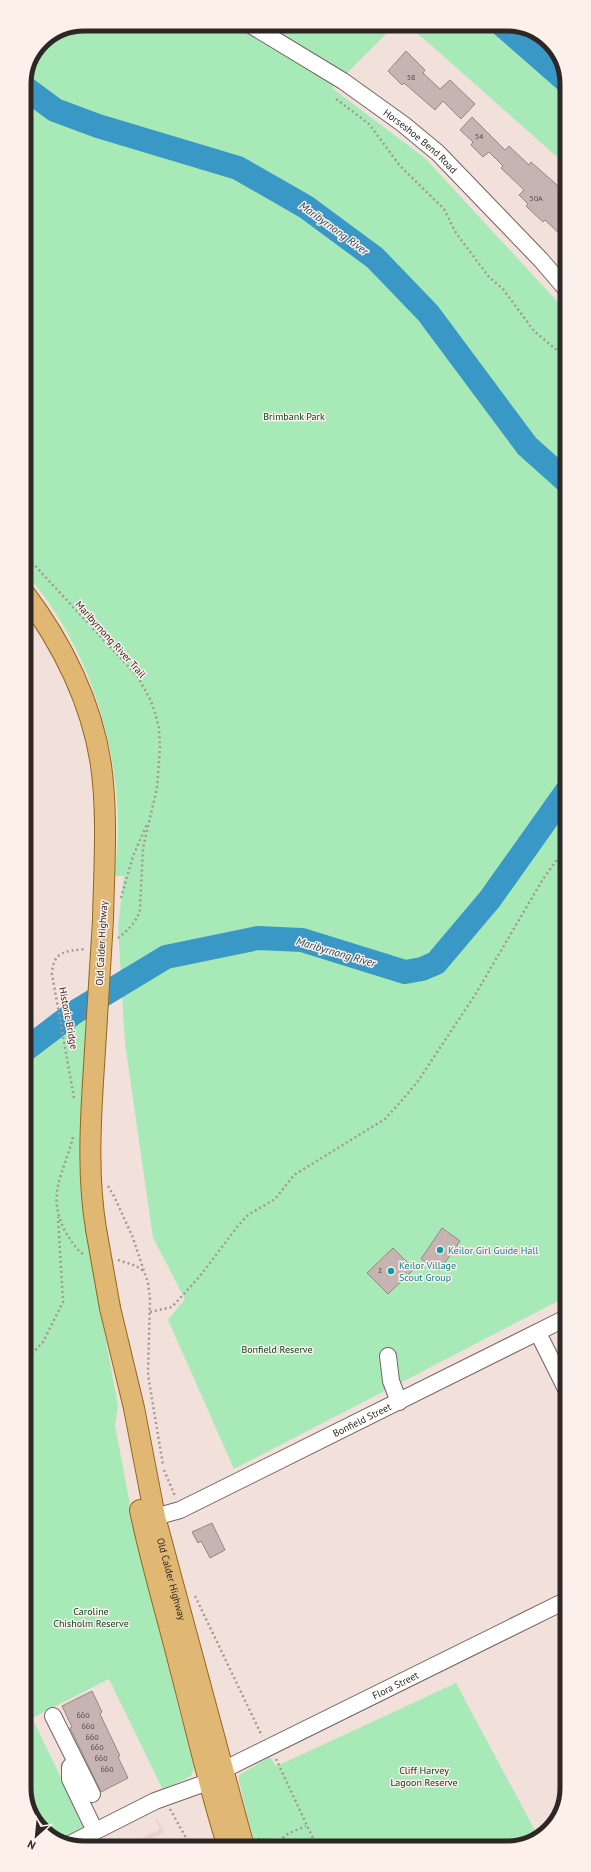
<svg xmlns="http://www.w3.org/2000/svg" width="591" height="1872" font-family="'PT Sans',sans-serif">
	<rect width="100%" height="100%" fill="#f2e1db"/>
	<path fill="#ebd2cc" d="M 155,1819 L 158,1820 L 164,1832 L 154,1838 L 159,1848 L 123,1848 L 160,1829 Z"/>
	<g fill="#a7eab7">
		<path d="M 84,24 L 396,24 L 332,88 L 425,158 L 556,300 L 565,315 L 566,1297 L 234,1469 L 168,1320 L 185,1299 L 153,1238 L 125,1043 L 118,926 L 124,876 L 115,876 C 116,860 118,843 118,827 C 118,739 85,639 25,573 L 24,84 L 42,41 Z"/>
		<path d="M 407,24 L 511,24 L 546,39 L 565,69 L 565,164 Z"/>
		<path d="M 87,1004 L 80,1149 L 84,1221 L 118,1406 L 115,1425 L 136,1537 L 194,1768 L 191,1776 L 163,1790 L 109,1679 L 32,1718 L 85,1827 L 59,1839 L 45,1833 L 26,1803 L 25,1050 L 75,1012 Z"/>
		<path d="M 456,1683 L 538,1836 L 522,1846 L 255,1847 L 239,1781 L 239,1775 L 270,1757 L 276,1766 L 279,1765 Z"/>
	</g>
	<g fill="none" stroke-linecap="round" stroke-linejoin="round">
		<g stroke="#3a98c7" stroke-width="24">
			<path d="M 501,24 L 565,80"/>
			<path d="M 24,87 L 55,110 L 98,126 L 238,168 L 306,207 L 375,258 L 428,313 L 527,446 L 565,480"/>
			<path d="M 25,1050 L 75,1012 L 166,957 L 258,938 L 302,940 L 405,972 L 422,969 L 436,963 L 490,899 L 566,792"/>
		</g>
	</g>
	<g fill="#c6b4b2" stroke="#968684">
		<path d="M 406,51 L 425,70 L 423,73 L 440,89 L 450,80 L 475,104 L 461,119 L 443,101 L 435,110 L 404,83 L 402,85 L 388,71 Z"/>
		<path d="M 472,117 L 505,150 L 509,146 L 529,165 L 531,162 L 565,192 L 565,239 L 545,220 L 543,222 L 526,206 L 528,204 L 519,195 L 524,190 L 501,168 L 503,166 L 489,152 L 483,157 L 471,145 L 473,142 L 460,130 Z"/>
		<path d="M 442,1228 L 460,1241 L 439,1271 L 421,1259 Z"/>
		<path d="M 393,1248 L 414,1269 L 388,1294 L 367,1273 Z"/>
		<path d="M 212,1523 L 225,1550 L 210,1558 L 201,1541 L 198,1543 L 192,1532 Z"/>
		<path d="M 92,1691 L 102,1712 L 100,1714 L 120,1756 L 118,1757 L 128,1778 L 101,1792 L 70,1728 L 72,1727 L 62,1706 Z"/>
	</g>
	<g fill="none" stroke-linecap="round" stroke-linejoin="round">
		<defs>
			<g id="minor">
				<path id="s1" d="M 249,24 L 343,81 L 403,124 L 438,153 L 541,260 L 565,288"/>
				<path d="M 538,1333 L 567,1391"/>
				<path d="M 388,1356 L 391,1381 L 399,1402"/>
				<path id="s2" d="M 155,1517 L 180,1510 L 566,1318"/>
				<path d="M 53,1716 L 92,1794"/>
				<path d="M 76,1762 L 70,1767 L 70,1779 L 95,1831"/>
				<path id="s3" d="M 223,1770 L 567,1600"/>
				<path d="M 70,1844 L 155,1801 L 208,1782"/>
			</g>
			<g id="major">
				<path d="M 25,594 C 62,643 92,703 101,765 C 108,816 104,868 103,920"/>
				<path d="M 93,1082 C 90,1131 88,1180 96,1229"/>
				<path id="s4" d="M 110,1308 L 134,1408 L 155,1517 L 244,1847"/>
				<path d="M 140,1510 C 151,1563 167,1615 180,1668 C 196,1728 209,1788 228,1847"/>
			</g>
		</defs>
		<use href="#minor" stroke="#73655f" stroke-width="18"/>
		<use href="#major" stroke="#94661d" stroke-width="22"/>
		<g stroke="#a59894" stroke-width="2.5" stroke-dasharray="2 3" stroke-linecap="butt">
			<path d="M 336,99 L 369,124 L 400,166 L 444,209 L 456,233 L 489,277 L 503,289 L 534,331 L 565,357"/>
			<path d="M 25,555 L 138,677 L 151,701 L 155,713 L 159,728 L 160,748 L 157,788 L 143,848 L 140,909 C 137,922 128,930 118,938"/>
			<path d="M 121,898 L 133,856 L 147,824"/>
			<path d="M 74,1098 L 52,974 C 53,951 66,951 85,949"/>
			<path d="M 73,1137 C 64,1173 46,1194 65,1231 C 71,1241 75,1248 84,1255"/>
			<path d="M 108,1186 L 114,1196 L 133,1238 L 148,1283 L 150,1298 L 148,1375 L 163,1465"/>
			<path d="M 118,1260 L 136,1266 L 145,1272"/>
			<path d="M 150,1312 L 172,1307 L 200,1276 L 237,1227 L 248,1215 L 275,1199 L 294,1175 L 385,1119 L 403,1099 L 418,1081 L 475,995 L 543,879 L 566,847"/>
			<path d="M 25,1361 L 43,1342 L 63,1302 L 58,1217"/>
			<path d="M 164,1470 L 175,1496"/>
			<path d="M 195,1596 L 262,1736"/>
			<path d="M 276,1759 L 317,1847"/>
			<path d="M 170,1809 L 191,1847"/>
			<path d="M 258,1839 L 279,1841"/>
			<path d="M 374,1844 L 374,1847"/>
			<path d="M 279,1847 C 279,1834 296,1831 306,1826"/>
		</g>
		<use href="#minor" stroke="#fff" stroke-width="16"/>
		<use href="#major" stroke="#e0b874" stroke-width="20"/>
		<defs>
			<g id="major-bridge">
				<path d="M 93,1082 L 103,920"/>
				<path d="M 96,1229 L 110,1308"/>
			</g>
		</defs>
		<use href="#major-bridge" stroke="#94661d" stroke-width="22" stroke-linecap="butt"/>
		<use href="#major-bridge" stroke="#e0b874" stroke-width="20"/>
	</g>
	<g fill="#0f9aa8" stroke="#fdefea" stroke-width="1.5">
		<circle cx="440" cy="1250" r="4"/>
		<circle cx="391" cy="1271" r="4"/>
	</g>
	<g text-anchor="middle" stroke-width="3" stroke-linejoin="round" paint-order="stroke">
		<g font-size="8" fill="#534a48">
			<text x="411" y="80">58</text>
			<text x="479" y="139">54</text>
			<text x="536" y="201">50A</text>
			<text x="380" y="1273">2</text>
			<text x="83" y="1718">660</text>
			<text x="88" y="1729">660</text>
			<text x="92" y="1740">660</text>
			<text x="97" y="1750">660</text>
			<text x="101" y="1761">660</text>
			<text x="107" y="1772">660</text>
		</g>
		<g font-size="10" fill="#2d2725" stroke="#fdefea">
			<text dy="4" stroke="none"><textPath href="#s1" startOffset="208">Horseshoe Bend Road</textPath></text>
			<text transform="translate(111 639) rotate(48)" y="4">Maribyrnong River Trail</text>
			<text transform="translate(101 943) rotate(-87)" y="4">Old Calder Highway</text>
			<text transform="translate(69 1018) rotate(79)" y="4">Historic Bridge</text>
			<text dy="4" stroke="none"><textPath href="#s2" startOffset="229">Bonfield Street</textPath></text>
			<text dy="4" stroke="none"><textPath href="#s4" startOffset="278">Old Calder Highway</textPath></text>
			<text dy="4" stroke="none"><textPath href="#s3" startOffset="192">Flora Street</textPath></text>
		</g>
		<g font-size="10" fill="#003e1a" stroke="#fdefea">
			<text x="294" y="420">Brimbank Park</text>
			<text x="277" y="1353">Bonfield Reserve</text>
			<text x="91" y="1615">Caroline<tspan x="91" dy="12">Chisholm Reserve</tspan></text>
			<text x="424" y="1774">Cliff Harvey<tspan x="424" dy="12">Lagoon Reserve</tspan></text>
		</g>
		<g font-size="10" fill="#0d838f" stroke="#fdefea" text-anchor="start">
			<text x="448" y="1254">Keilor Girl Guide Hall</text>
			<text x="399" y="1269">Keilor Village<tspan x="399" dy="12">Scout Group</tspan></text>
		</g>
		<g font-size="11" font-style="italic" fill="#244b60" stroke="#fdefea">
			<text transform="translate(334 228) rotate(36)" y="4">Maribyrnong River</text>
			<text transform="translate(336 952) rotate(16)" y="4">Maribyrnong River</text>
		</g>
	</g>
	<path d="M0 0H591V1872H0ZM84 31H507A53 53 0 0 1 560 84V1788A53 53 0 0 1 507 1841H84A53 53 0 0 1 31 1788V84A53 53 0 0 1 84 31Z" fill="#fdefea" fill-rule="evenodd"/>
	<path fill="none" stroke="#2d2725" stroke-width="5" d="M84 31H507A53 53 0 0 1 560 84V1788A53 53 0 0 1 507 1841H84A53 53 0 0 1 31 1788V84A53 53 0 0 1 84 31Z"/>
	<g transform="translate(36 1836) rotate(207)" stroke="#fdefea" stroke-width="3" paint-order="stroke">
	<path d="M0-3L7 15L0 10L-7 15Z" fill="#2d2725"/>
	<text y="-6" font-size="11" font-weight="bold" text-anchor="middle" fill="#2d2725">N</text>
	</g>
</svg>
